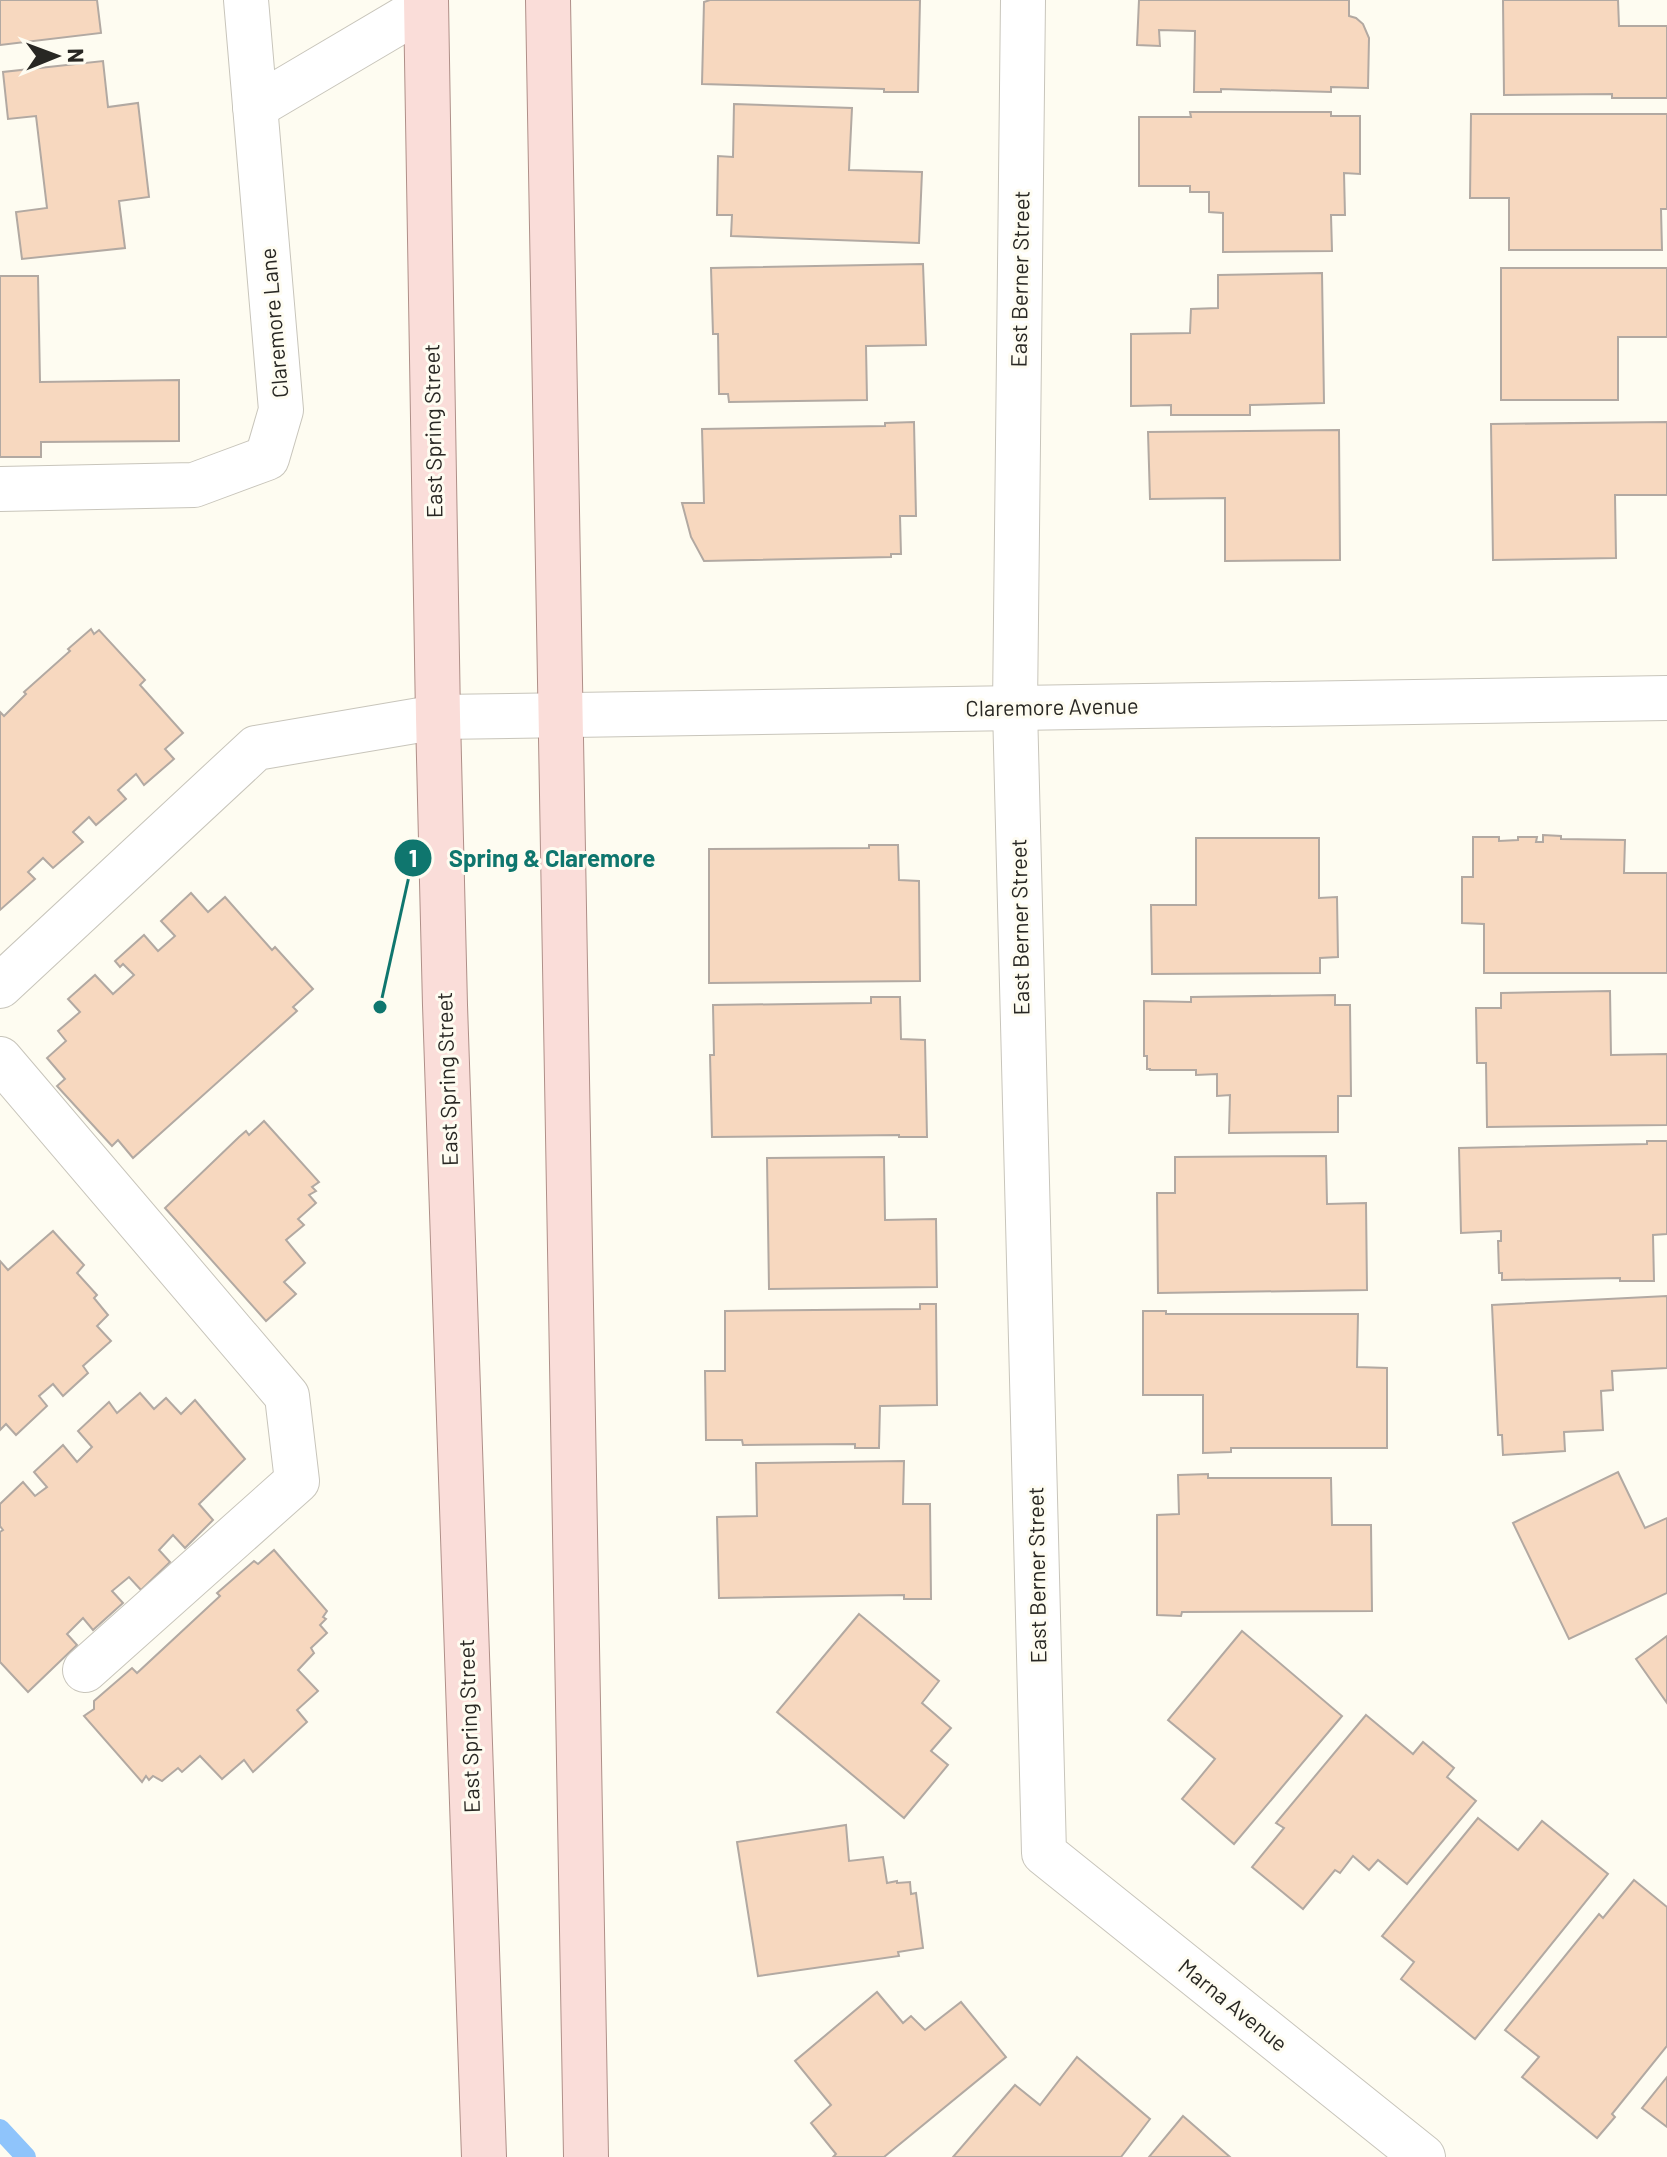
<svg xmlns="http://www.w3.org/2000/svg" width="1667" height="2157" font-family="Barlow,sans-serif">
	<rect width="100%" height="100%" fill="#fefcf1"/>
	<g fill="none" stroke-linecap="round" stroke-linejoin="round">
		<path stroke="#8fc4fb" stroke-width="20" d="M 0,2129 L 26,2157"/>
	</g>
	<g fill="#f7d8bf" stroke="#b2a9a2" stroke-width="2">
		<path d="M 0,0 L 97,0 L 101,33 L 0,45 Z"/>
		<path d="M 710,0 L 920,0 L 918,92 L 884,92 L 884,89 L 702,84 L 704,2 Z"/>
		<path d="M 1139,0 L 1349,0 L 1349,16 L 1356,18 L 1363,24 L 1369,38 L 1368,88 L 1331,87 L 1331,92 L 1221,89 L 1221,92 L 1194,92 L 1195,31 L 1159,30 L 1160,46 L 1137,45 Z"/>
		<path d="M 1503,0 L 1618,0 L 1619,26 L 1667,26 L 1667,98 L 1612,98 L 1612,94 L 1504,95 Z"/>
		<path d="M 103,61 L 108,107 L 138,103 L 149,197 L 119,201 L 125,248 L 22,259 L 16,212 L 47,208 L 36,116 L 8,119 L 3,72 Z"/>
		<path d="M 734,104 L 852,108 L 849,170 L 922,172 L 919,243 L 731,236 L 732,215 L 717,215 L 718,156 L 733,157 Z"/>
		<path d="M 1190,112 L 1331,112 L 1331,116 L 1360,116 L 1360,174 L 1344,173 L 1345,215 L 1331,215 L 1332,251 L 1223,252 L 1223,213 L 1209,212 L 1209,192 L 1190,192 L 1190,186 L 1139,186 L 1139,117 L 1191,117 Z"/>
		<path d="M 1471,114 L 1667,114 L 1667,209 L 1661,209 L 1662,250 L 1509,250 L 1509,198 L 1470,198 Z"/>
		<path d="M 923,264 L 926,345 L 866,346 L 867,400 L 729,402 L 728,394 L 719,394 L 718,334 L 713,334 L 711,268 Z"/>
		<path d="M 1501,268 L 1667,268 L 1667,337 L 1618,337 L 1618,400 L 1501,400 Z"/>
		<path d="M 1322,273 L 1324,403 L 1250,405 L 1250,415 L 1171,415 L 1171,405 L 1131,406 L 1131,334 L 1190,333 L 1191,309 L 1218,308 L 1218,275 Z"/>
		<path d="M 0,276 L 38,276 L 40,382 L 179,380 L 179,441 L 41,442 L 41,457 L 0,457 Z"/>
		<path d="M 914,422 L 916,516 L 900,516 L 901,554 L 891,554 L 891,557 L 704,561 L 691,537 L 682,503 L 704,503 L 702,429 L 885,426 L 885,423 Z"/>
		<path d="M 1667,422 L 1667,495 L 1615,495 L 1616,558 L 1493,560 L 1491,424 Z"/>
		<path d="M 1339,430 L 1340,560 L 1225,561 L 1225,498 L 1150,499 L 1148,432 Z"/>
		<path d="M 91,629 L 94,634 L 99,630 L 145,680 L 140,685 L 183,733 L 165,749 L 174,759 L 144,785 L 136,774 L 118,790 L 126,799 L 96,825 L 89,817 L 73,832 L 83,842 L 53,868 L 43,858 L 28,872 L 35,879 L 0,910 L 0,712 L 4,716 L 26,694 L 24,692 L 70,651 L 68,649 Z"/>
		<path d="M 1543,835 L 1561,836 L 1561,839 L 1625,840 L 1624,873 L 1667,873 L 1667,973 L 1484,973 L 1484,924 L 1462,923 L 1462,877 L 1473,877 L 1473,837 L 1499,837 L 1499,841 L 1518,840 L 1518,837 L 1537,837 L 1536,842 L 1543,842 Z"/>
		<path d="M 1196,838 L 1319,838 L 1319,898 L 1337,897 L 1338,957 L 1320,958 L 1320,973 L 1152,974 L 1151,905 L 1196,905 Z"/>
		<path d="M 869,845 L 898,845 L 899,880 L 919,881 L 920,981 L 709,983 L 709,849 L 869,848 Z"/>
		<path d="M 191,893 L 208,912 L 225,897 L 272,950 L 275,947 L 313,989 L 293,1007 L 297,1011 L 133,1158 L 118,1140 L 112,1146 L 57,1086 L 65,1079 L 47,1058 L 66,1041 L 58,1031 L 80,1012 L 68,999 L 95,975 L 113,994 L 134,975 L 123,964 L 120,967 L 115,961 L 144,935 L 158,951 L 175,936 L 161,921 Z"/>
		<path d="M 1610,991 L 1611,1055 L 1667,1054 L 1667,1125 L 1487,1127 L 1486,1063 L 1477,1063 L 1476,1008 L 1501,1008 L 1501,993 Z"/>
		<path d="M 1335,995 L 1335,1005 L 1350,1005 L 1351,1096 L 1338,1096 L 1338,1132 L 1229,1133 L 1230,1095 L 1217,1096 L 1217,1074 L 1196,1075 L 1196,1070 L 1150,1070 L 1150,1069 L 1147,1069 L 1147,1056 L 1144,1056 L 1144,1001 L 1191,1002 L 1191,997 Z"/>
		<path d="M 871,997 L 900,997 L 901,1039 L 925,1040 L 927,1137 L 899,1137 L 899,1135 L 712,1137 L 710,1055 L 714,1055 L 713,1005 L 871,1003 Z"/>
		<path d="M 264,1121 L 319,1182 L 312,1187 L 316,1191 L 309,1195 L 316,1203 L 298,1219 L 304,1225 L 286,1240 L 305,1263 L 284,1282 L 296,1294 L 266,1321 L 165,1208 L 239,1137 L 246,1131 L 249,1135 Z"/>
		<path d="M 1647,1141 L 1667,1141 L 1667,1234 L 1653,1235 L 1654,1281 L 1620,1281 L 1620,1278 L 1502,1280 L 1502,1273 L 1499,1273 L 1498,1241 L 1501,1241 L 1501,1231 L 1461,1233 L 1459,1148 L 1647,1144 Z"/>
		<path d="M 1326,1156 L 1327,1204 L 1366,1203 L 1367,1290 L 1158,1293 L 1157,1193 L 1175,1193 L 1175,1157 Z"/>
		<path d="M 884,1157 L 885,1220 L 936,1219 L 937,1287 L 769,1289 L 767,1158 Z"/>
		<path d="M 53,1231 L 84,1265 L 77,1273 L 97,1295 L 94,1298 L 108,1315 L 97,1326 L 111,1341 L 83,1366 L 88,1373 L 63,1396 L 53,1384 L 39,1396 L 47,1406 L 16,1435 L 6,1424 L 0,1430 L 0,1261 L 8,1270 Z"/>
		<path d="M 1667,1296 L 1667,1368 L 1612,1371 L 1613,1390 L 1601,1391 L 1603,1430 L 1564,1432 L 1565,1451 L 1503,1455 L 1502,1435 L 1498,1435 L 1492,1305 Z"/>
		<path d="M 920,1304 L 936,1304 L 937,1405 L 880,1406 L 879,1448 L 855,1448 L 855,1444 L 743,1445 L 742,1440 L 706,1440 L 705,1371 L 725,1371 L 725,1311 L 920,1309 Z"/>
		<path d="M 1143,1311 L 1166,1311 L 1166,1314 L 1358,1314 L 1357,1367 L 1387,1368 L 1387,1448 L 1231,1448 L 1231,1452 L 1203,1453 L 1203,1395 L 1143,1395 Z"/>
		<path d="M 140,1393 L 154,1409 L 166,1398 L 181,1414 L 195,1400 L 245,1459 L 199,1504 L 213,1520 L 185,1548 L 173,1535 L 159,1550 L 170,1562 L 141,1590 L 129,1577 L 112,1591 L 123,1603 L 93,1630 L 83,1618 L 67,1634 L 77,1645 L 28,1692 L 0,1662 L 0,1532 L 3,1530 L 0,1526 L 0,1504 L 23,1482 L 35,1496 L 47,1487 L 34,1472 L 63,1445 L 77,1462 L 92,1447 L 78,1431 L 109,1402 L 117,1413 Z"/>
		<path d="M 904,1461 L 903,1504 L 930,1504 L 931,1599 L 904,1599 L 904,1595 L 719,1598 L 717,1517 L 757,1516 L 756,1463 Z"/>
		<path d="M 1618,1472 L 1645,1528 L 1667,1518 L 1667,1593 L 1569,1639 L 1513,1523 Z"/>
		<path d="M 1208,1474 L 1208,1478 L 1331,1478 L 1332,1525 L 1371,1525 L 1372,1611 L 1182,1612 L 1181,1616 L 1157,1615 L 1157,1515 L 1179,1514 L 1178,1475 Z"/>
		<path d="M 274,1550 L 327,1611 L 323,1617 L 326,1619 L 320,1625 L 327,1633 L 311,1648 L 314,1653 L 298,1670 L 318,1691 L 297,1710 L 307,1722 L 253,1772 L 244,1760 L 222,1779 L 200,1756 L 182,1772 L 178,1768 L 162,1781 L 153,1776 L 149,1780 L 146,1776 L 142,1782 L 84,1716 L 94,1709 L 94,1701 L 132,1668 L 137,1673 L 220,1596 L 217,1593 L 254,1561 L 258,1564 Z"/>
		<path d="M 859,1614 L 939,1681 L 922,1703 L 951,1728 L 931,1751 L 948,1765 L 904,1818 L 777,1712 Z"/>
		<path d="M 1242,1631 L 1342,1716 L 1234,1844 L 1182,1799 L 1215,1759 L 1168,1720 Z"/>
		<path d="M 1667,1636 L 1667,1703 L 1636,1659 Z"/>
		<path d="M 1366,1715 L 1413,1754 L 1423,1742 L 1454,1768 L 1447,1777 L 1476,1801 L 1407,1884 L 1378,1860 L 1369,1870 L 1353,1856 L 1340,1873 L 1335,1870 L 1303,1909 L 1252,1867 L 1284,1828 L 1276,1823 Z"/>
		<path d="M 1478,1818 L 1518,1850 L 1542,1821 L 1608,1874 L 1475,2039 L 1401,1979 L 1414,1962 L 1382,1936 Z"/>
		<path d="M 846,1825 L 849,1861 L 883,1857 L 887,1883 L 897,1881 L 897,1883 L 910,1882 L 911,1894 L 916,1893 L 923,1948 L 898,1952 L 899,1956 L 758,1976 L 737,1842 Z"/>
		<path d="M 1634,1880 L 1667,1907 L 1667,2046 L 1612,2114 L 1615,2117 L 1597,2138 L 1522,2077 L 1539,2057 L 1505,2030 L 1599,1914 L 1603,1918 Z"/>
		<path d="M 877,1992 L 903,2023 L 911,2016 L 925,2030 L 961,2002 L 1006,2057 L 884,2157 L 833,2157 L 836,2154 L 811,2123 L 831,2105 L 795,2061 Z"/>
		<path d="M 1077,2057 L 1150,2119 L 1121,2157 L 953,2157 L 1015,2085 L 1040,2105 Z"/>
		<path d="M 1667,2077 L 1667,2127 L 1642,2108 Z"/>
		<path d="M 1183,2116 L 1230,2157 L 1149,2157 Z"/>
	</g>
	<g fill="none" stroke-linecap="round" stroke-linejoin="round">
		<defs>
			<g id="minor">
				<path d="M 1023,0 L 1015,708 L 1044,1853 L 1423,2157"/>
				<path d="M 255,107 L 426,6"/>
				<path d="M 0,489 L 194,485 L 267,458 L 281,410 L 246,0"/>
				<path d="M 0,986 L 256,748 L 438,717 L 1667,698"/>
				<path d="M 0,1059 L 287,1396 L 297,1481 L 85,1670"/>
			</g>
			<g id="major">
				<path d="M 426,0 L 438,717 L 445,1005 L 484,2157"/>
				<path d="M 548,0 C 565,719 577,1438 586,2157"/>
			</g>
		</defs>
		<use href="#minor" stroke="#c8c5bb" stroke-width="46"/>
		<use href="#major" stroke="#af8f88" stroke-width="46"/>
		<use href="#minor" stroke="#fff" stroke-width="44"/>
		<use href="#major" stroke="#faddd9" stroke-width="44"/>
	</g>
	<g text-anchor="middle" stroke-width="6" stroke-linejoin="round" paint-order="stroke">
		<g font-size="22" fill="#282723" stroke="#fefcf1">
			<text transform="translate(1020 279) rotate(-89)" y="8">East Berner Street</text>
			<text transform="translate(274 323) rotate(-95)" y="8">Claremore Lane</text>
			<text transform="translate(433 431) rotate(-91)" y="8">East Spring Street</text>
			<text transform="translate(1052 707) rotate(-1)" y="8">Claremore Avenue</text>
			<text transform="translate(1020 927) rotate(-91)" y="8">East Berner Street</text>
			<text transform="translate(447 1079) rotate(-92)" y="8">East Spring Street</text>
			<text transform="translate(1037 1575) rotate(-91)" y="8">East Berner Street</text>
			<text transform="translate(469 1726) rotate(-92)" y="8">East Spring Street</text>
			<text transform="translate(1233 2005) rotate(39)" y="8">Marna Avenue</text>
		</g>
	</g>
	<path fill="none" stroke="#0f766e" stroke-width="3" d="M380 1007L413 858"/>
	<g fill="#0f766e" stroke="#fefcf1" stroke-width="3">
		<circle cx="380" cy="1007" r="8"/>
		<circle cx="413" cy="858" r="20"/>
	</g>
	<g font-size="24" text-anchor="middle" font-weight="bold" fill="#fff">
		<text x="413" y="867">1</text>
	</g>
	<g font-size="24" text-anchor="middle" font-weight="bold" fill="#0f766e" stroke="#fefcf1" stroke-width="6" stroke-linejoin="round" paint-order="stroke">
		<text x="552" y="867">Spring &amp; Claremore</text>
	</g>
	<g transform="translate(56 56) rotate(89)" stroke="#fefcf1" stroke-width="6" paint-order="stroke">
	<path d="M0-6L14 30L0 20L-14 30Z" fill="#282723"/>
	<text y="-12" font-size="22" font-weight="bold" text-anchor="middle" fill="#282723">N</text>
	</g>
</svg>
